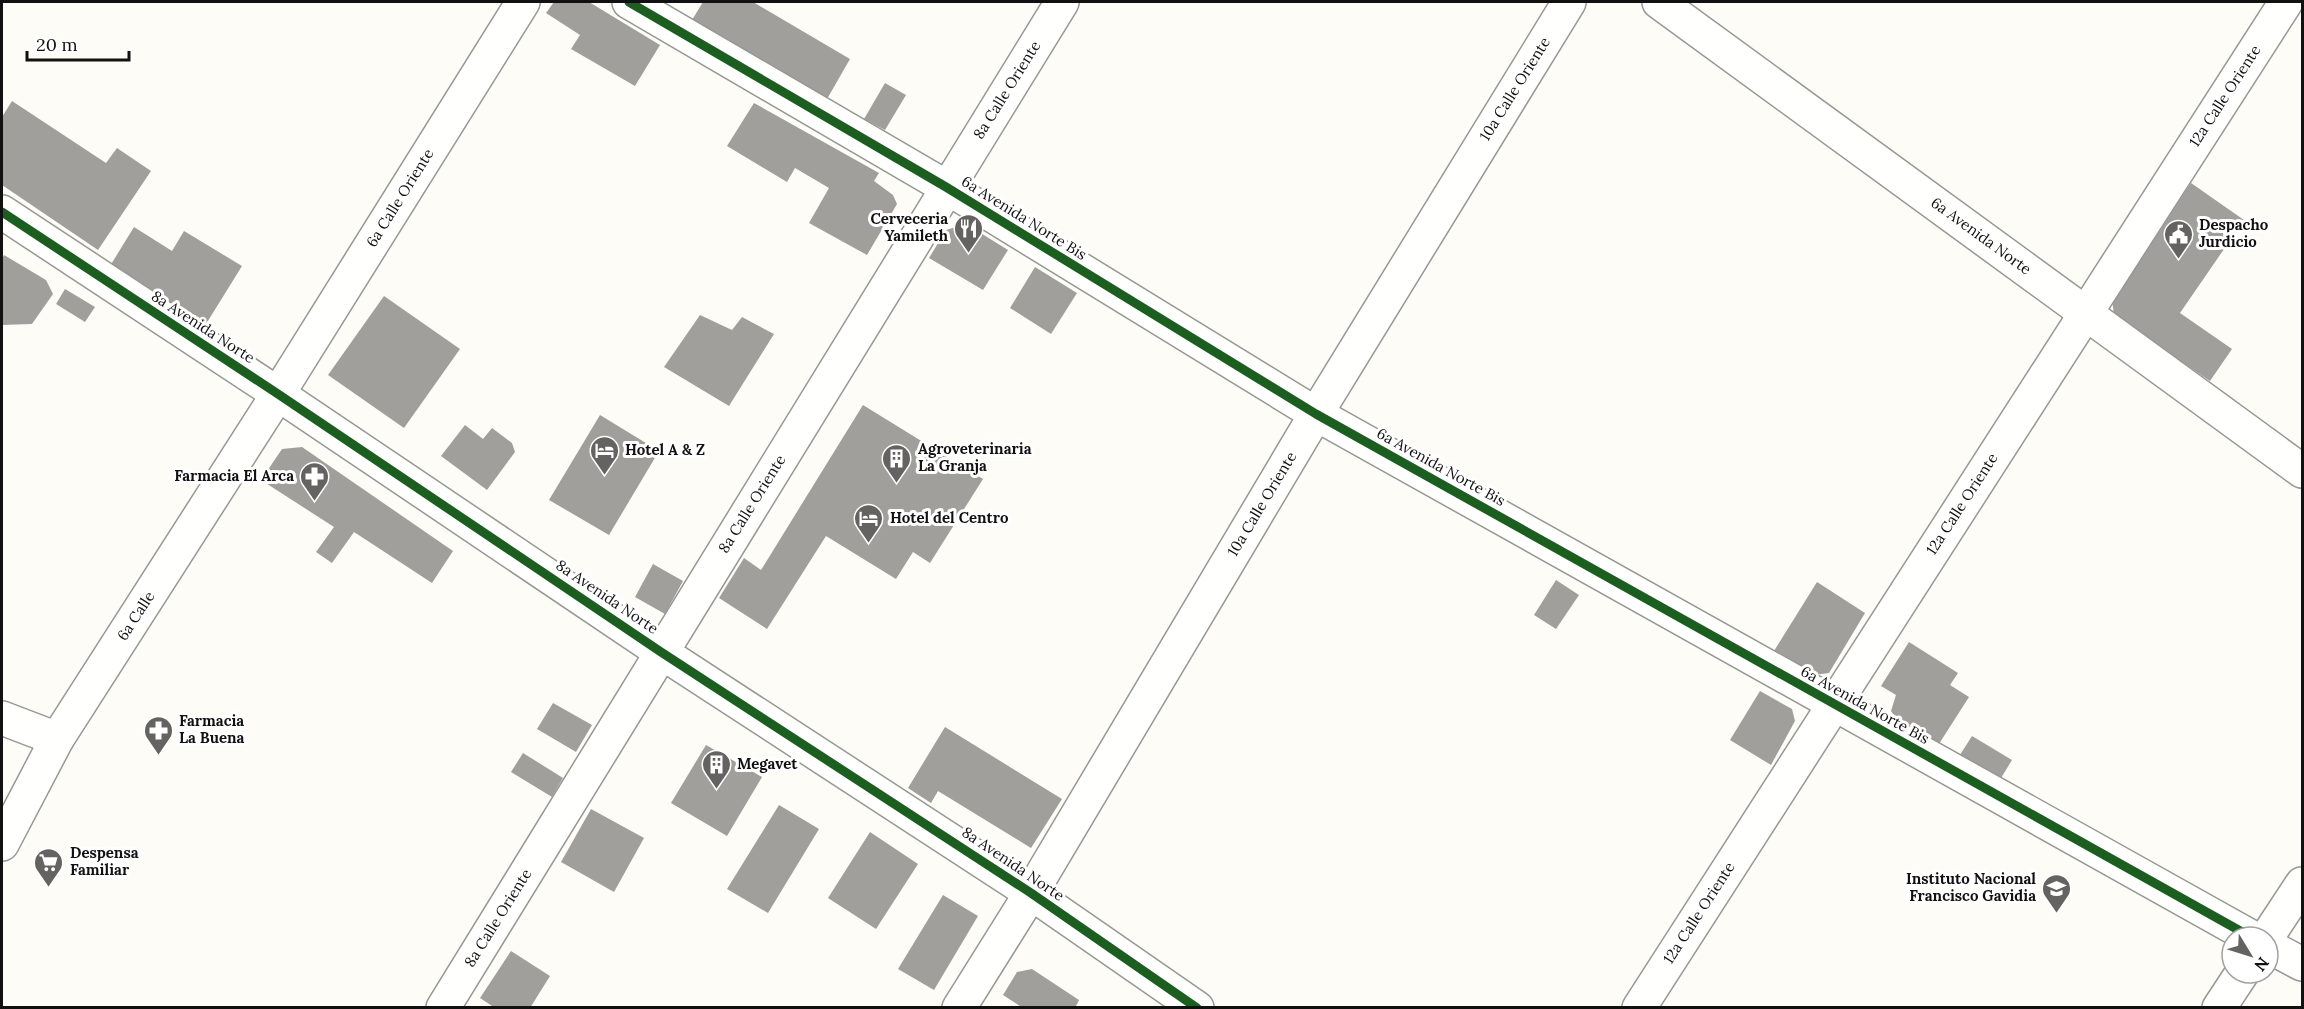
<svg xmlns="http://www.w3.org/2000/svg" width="2304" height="1009" font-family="Lora,serif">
	<rect width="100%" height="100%" fill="#fdfcf7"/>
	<g fill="#a19f9c">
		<path d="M 554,2 L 589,2 L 660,45 L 635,86 L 571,49 L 580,35 L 546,13 Z"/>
		<path d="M 703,2 L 753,2 L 850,59 L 827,99 L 692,20 Z"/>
		<path d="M 885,83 L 906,95 L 885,130 L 864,119 Z"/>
		<path d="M 12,101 L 106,163 L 117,148 L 151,171 L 98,250 L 2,185 L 2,117 Z"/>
		<path d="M 754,103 L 879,173 L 874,181 L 893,195 L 897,204 L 867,255 L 809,223 L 829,188 L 795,168 L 787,182 L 727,146 Z"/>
		<path d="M 2191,183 L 2244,220 L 2180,313 L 2232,349 L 2210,381 L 2114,316 L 2112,298 Z"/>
		<path d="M 966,224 L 1008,250 L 983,290 L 929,258 L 946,230 Z"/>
		<path d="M 134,227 L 172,251 L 184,231 L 242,266 L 206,324 L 110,266 Z"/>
		<path d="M 4,255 L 46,280 L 53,294 L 32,324 L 2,325 L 2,259 Z"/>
		<path d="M 1035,267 L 1077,293 L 1051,334 L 1010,308 Z"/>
		<path d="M 65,289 L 95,307 L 85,322 L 56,304 Z"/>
		<path d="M 384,296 L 460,349 L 404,428 L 328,375 Z"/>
		<path d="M 700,315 L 732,330 L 742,317 L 774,334 L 729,406 L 664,367 Z"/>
		<path d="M 863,405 L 983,479 L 930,563 L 913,552 L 896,579 L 826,536 L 767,629 L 719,598 L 744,558 L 761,570 Z"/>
		<path d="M 600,415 L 659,451 L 609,535 L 549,500 Z"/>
		<path d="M 465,425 L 483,439 L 492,428 L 512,443 L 515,452 L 487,490 L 441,456 Z"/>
		<path d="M 302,447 L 453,551 L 432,583 L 354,532 L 332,563 L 316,552 L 334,527 L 261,480 L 282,449 Z"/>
		<path d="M 653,564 L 683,581 L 665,614 L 635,597 Z"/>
		<path d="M 1556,580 L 1579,595 L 1556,629 L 1534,615 Z"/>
		<path d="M 1817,582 L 1865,613 L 1829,673 L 1814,675 L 1774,651 Z"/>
		<path d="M 1909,642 L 1958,673 L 1950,685 L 1969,697 L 1937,747 L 1899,723 L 1891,711 L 1896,695 L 1881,686 Z"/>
		<path d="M 1760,691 L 1792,709 L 1795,721 L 1771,765 L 1730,740 Z"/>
		<path d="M 553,703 L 592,725 L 576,752 L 537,729 Z"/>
		<path d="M 945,727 L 1062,799 L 1031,848 L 938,791 L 931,803 L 908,788 Z"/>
		<path d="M 1972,736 L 2012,760 L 1998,783 L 1958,758 Z"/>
		<path d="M 706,745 L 762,777 L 727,836 L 671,803 Z"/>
		<path d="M 523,753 L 563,778 L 552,797 L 511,772 Z"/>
		<path d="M 779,805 L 819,829 L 768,913 L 727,889 Z"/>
		<path d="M 591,809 L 644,838 L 614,892 L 561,862 Z"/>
		<path d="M 870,832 L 918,864 L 876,929 L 828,898 Z"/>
		<path d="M 943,895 L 978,916 L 934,990 L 898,969 Z"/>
		<path d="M 511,951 L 550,976 L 530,1008 L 495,1008 L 480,998 Z"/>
		<path d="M 1032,969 L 1079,1000 L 1075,1008 L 1023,1008 L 1003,995 L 1017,972 Z"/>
	</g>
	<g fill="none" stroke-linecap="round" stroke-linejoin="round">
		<defs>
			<g id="minor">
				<path d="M 629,2 L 946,187 L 1316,414 L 2251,937"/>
				<path d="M 1659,2 L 2302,471"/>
				<path d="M 2,212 L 278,394 L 661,652 L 1031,893 L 1197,1008"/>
				<path d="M 2,718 L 57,739"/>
				<path d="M 2,844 L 57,739 L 278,394 L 523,2"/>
				<path d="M 2267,937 L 2302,884"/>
				<path d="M 2268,946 L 2302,964"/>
				<path d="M 443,1008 L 1062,2"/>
				<path d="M 959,1008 L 1031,893 L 1316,414 L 1569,2"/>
				<path d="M 1639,1008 L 2286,2"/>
				<path d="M 2219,1008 L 2242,973"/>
			</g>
		</defs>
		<use href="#minor" stroke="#979795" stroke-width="36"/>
		<use href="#minor" stroke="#fffffe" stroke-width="33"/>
		<defs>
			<g id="cycleway">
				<path d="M 629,2 L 946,187 L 1316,414 L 2251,937"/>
				<path d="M 2,212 L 278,394 L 661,652 L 1031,893 L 1197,1008"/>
			</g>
		</defs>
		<use href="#cycleway" stroke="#fff" stroke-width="13"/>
		<use href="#cycleway" stroke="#1b5e20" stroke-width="9"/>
	</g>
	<defs>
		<symbol id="restaurant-pin" viewBox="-11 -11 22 30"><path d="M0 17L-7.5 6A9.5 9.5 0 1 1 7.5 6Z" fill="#646362" stroke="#fff"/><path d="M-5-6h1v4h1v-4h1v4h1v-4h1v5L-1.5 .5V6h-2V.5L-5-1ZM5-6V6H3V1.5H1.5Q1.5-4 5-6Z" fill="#fff"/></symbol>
		<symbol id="civic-pin" viewBox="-11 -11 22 30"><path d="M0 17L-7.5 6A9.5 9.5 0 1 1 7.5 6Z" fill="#646362" stroke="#fff"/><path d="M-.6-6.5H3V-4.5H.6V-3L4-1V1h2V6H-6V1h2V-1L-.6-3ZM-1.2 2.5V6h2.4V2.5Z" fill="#fff"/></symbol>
		<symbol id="hotel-pin" viewBox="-11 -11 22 30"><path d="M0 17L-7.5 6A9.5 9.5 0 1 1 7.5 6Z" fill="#646362" stroke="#fff"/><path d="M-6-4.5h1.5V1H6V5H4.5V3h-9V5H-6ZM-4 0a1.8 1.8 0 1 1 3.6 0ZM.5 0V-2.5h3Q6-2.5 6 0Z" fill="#fff"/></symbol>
		<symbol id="building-pin" viewBox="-11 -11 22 30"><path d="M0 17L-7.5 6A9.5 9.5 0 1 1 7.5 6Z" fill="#646362" stroke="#fff"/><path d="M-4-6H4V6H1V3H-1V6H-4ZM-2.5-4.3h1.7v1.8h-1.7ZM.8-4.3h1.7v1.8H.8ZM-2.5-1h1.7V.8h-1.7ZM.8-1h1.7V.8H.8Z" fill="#fff"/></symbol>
		<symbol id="pharmacy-pin" viewBox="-11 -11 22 30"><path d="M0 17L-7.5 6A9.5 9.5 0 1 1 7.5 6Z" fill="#646362" stroke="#fff"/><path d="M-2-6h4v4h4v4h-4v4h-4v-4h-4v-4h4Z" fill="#fff"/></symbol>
		<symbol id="supermarket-pin" viewBox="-11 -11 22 30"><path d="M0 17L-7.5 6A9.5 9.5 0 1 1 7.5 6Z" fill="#646362" stroke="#fff"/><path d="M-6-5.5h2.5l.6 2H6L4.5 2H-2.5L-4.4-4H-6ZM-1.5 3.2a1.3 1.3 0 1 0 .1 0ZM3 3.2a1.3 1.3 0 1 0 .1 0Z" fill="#fff"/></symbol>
		<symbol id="school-pin" viewBox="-11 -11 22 30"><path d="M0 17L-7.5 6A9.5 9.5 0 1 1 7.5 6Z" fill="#646362" stroke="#fff"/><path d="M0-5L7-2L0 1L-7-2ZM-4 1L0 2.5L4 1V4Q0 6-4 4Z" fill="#fff"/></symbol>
	</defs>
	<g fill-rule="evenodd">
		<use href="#restaurant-pin" x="952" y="212" width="33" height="45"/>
		<use href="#civic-pin" x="2162" y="218" width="33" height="45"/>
		<use href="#hotel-pin" x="588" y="434" width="33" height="45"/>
		<use href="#building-pin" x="880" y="442" width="33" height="45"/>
		<use href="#pharmacy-pin" x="298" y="460" width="33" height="45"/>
		<use href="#hotel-pin" x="852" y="502" width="33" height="45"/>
		<use href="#pharmacy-pin" x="142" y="714" width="33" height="45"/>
		<use href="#building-pin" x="700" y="748" width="33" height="45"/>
		<use href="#supermarket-pin" x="32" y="846" width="33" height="45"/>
		<use href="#school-pin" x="2040" y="872" width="33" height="45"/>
	</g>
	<g text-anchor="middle" stroke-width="6" stroke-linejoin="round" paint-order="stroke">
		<g font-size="15" fill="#111" stroke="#fff">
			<text transform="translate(1515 89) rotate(-58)" y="5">10a Calle Oriente</text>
			<text transform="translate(1007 90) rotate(-58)" y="5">8a Calle Oriente</text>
			<text transform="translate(2225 96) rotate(-57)" y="5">12a Calle Oriente</text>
			<text transform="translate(400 198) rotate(-58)" y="5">6a Calle Oriente</text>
			<text transform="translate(1024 218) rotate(32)" y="5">6a Avenida Norte Bis</text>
			<text transform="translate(1981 236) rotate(36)" y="5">6a Avenida Norte</text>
			<text transform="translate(203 327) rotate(33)" y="5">8a Avenida Norte</text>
			<text transform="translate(1441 467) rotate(29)" y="5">6a Avenida Norte Bis</text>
			<text transform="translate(752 504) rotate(-58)" y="5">8a Calle Oriente</text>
			<text transform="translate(1262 504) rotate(-59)" y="5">10a Calle Oriente</text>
			<text transform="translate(1962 504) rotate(-57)" y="5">12a Calle Oriente</text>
			<text transform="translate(607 597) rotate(34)" y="5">8a Avenida Norte</text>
			<text transform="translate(136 616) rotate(-57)" y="5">6a Calle</text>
			<text transform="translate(1865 705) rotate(29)" y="5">6a Avenida Norte Bis</text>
			<text transform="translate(1013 864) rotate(34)" y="5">8a Avenida Norte</text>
			<text transform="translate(1699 913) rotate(-57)" y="5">12a Calle Oriente</text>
			<text transform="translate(498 918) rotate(-58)" y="5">8a Calle Oriente</text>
		</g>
		<g font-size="15" font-weight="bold" fill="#111" stroke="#fff" text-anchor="start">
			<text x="948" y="224" text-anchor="end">Cerveceria<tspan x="948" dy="17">Yamileth</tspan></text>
			<text x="2199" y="230">Despacho<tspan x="2199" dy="17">Jurdicio</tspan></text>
			<text x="918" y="454">Agroveterinaria<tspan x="918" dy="17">La Granja</tspan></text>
			<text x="625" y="455">Hotel A &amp; Z</text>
			<text x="294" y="481" text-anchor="end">Farmacia El Arca</text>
			<text x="890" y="523">Hotel del Centro</text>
			<text x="179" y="726">Farmacia<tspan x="179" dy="17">La Buena</tspan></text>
			<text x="737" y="769">Megavet</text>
			<text x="70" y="858">Despensa<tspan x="70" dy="17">Familiar</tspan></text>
			<text x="2036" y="884" text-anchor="end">Instituto Nacional<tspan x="2036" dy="17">Francisco Gavidia</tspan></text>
		</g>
	</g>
	<rect width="2304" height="1009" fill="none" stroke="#111111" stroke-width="6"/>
	<g transform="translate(2250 955) rotate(128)"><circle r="28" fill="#ffffff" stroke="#a0a0a0" stroke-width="1.5"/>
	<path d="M0-4.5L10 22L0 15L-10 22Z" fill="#646362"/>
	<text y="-9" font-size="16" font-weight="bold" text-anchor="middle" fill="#111111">N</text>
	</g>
	<path d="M27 51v9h102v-9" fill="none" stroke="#111111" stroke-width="3"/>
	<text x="36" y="51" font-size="18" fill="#111111" stroke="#ffffff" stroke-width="4.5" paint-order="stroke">20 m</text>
</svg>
